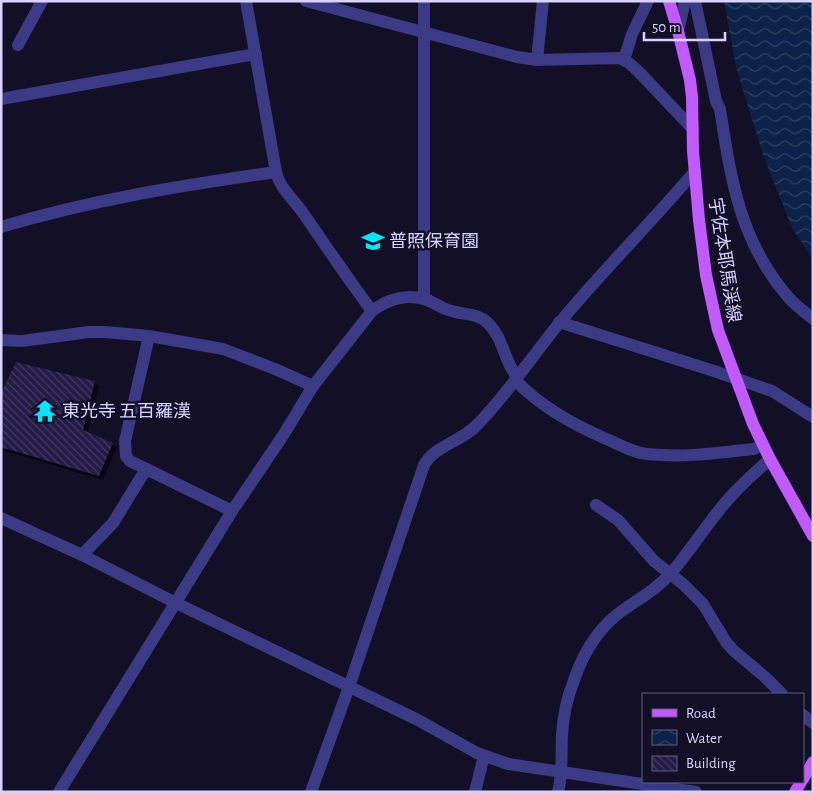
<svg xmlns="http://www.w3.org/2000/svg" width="814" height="793" font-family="'Alegreya Sans','Noto Sans JP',sans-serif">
	<defs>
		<pattern id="water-waves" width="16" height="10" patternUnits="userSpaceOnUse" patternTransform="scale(1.25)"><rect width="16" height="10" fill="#0c2248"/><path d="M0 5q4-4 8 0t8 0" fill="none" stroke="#2f4163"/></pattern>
		<pattern id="building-back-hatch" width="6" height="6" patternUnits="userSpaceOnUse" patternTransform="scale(1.25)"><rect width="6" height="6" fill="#241b47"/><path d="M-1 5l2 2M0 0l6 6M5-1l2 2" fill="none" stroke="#433b63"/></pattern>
		<filter id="shadow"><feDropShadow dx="4" dy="4" stdDeviation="0" flood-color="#0009"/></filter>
	</defs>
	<rect width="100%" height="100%" fill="#130f26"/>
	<path fill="url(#water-waves)" d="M 724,1 L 813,1 L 813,259 L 792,228 L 763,155 L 736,67 Z"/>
	<path fill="url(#building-back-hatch)" filter="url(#shadow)" d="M 16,362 L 95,381 L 83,430 L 113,443 L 99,476 L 1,447 L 1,393 Z"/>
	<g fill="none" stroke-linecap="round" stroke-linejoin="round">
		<g stroke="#3d3a85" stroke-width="12">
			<path d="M 246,1 L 276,172 C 280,189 293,198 303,213 C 326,246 348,279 372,311"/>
			<path d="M 306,1 L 517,57 L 537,60 L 619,58 L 629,63 L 638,71 L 693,129"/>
			<path d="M 695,1 L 716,101 L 720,109 C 731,180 740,242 789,298 C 796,306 805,312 813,319"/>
			<path d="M 678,31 L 685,1"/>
			<path d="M 18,45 L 42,1"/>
			<path d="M 537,60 L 543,1"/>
			<path d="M 624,60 L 632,34 L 648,1"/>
			<path d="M 1,99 L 256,54"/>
			<path d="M 1,227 C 91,200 183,185 276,172"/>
			<path d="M 424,299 L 424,1"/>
			<path d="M 559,322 L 714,371 L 772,391 L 813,417"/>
			<path d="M 149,336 L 125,441 L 126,456 L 130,461 L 232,511"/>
			<path d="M 1,340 L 22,341 L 89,332 L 105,332 L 149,336 L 223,349 L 275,369 L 313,386"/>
			<path d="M 515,380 C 542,408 576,426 611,441 C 622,446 634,453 647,454 C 683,458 718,453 754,449 L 763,445"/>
			<path d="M 596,505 L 618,520 L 654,561 L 683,584 L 703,604 L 726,642 L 734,651 L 765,677 L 782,694"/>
			<path d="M 1,518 L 82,555 L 176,603 L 418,720 L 477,753 L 508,764 L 696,792"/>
			<path d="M 82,555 L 113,523 L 146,469"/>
			<path d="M 803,715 L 813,723"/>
			<path d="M 59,792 L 232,511 L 284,434 L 313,386 L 372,311 C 388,299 408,293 427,300 C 435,303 443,309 452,311 C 464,315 478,313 488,323 C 504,339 504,361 517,377"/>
			<path d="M 311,792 L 349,687 L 424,465 C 435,446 459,442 475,427 C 507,395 532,356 561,321 C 604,269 652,222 695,171"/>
			<path d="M 475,792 L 484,756"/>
			<path d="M 558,792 C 563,773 561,754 562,735 C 563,716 567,698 574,680 C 584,651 600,625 626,608 C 642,597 658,588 671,573 C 693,548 710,518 734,493 C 745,481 758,470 770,459"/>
		</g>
		<g stroke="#c25bff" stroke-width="12">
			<path d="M 669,1 L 678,31 L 690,80 L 692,97 L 693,151 L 699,220 L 706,275 L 718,330 L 753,424 L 770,459 L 813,536"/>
			<path d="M 803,779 L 813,762"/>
			<path d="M 795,792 L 801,782"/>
		</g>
	</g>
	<defs>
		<symbol id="school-bare" viewBox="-9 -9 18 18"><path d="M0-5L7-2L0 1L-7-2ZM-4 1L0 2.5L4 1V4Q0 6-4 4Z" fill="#00e5ff" stroke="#130f26" stroke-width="2.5" paint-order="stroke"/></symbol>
		<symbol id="temple-bare" viewBox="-9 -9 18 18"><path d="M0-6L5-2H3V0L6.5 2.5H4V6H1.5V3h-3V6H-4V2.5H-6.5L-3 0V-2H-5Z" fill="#00e5ff" stroke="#130f26" stroke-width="2.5" paint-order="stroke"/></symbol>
	</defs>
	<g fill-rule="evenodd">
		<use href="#school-bare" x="357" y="225" width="32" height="32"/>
		<use href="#temple-bare" x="29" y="395" width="32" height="32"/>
	</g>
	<g text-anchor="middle" stroke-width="5" stroke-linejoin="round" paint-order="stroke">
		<g font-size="18" fill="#d9d4ff" stroke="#130f26" text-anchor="start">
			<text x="389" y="247">普照保育園</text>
			<text x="62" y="417">東光寺 五百羅漢</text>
		</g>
		<g font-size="18" fill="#d9d4ff" stroke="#130f26">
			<text transform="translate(725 260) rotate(81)" y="6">宇佐本耶馬渓線</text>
		</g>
	</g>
	<rect width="814" height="793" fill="none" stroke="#d9d4ff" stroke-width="5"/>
	<rect x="642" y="693" width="162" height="90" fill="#130f26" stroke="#625e7d"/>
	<rect x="652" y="709" width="25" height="8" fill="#c25bff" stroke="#625e7d"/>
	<text x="686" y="718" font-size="15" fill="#d9d4ff">Road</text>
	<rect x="652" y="730" width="25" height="15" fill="url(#water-waves)" stroke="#625e7d"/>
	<text x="686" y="743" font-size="15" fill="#d9d4ff">Water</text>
	<rect x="652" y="756" width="25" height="15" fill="url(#building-back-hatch)" stroke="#625e7d"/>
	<text x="686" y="768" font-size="15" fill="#d9d4ff">Building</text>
	<path d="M644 32v8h81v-8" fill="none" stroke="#d9d4ff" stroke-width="2.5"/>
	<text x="652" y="32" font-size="15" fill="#d9d4ff" stroke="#130f26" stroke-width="4" paint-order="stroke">50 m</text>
</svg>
